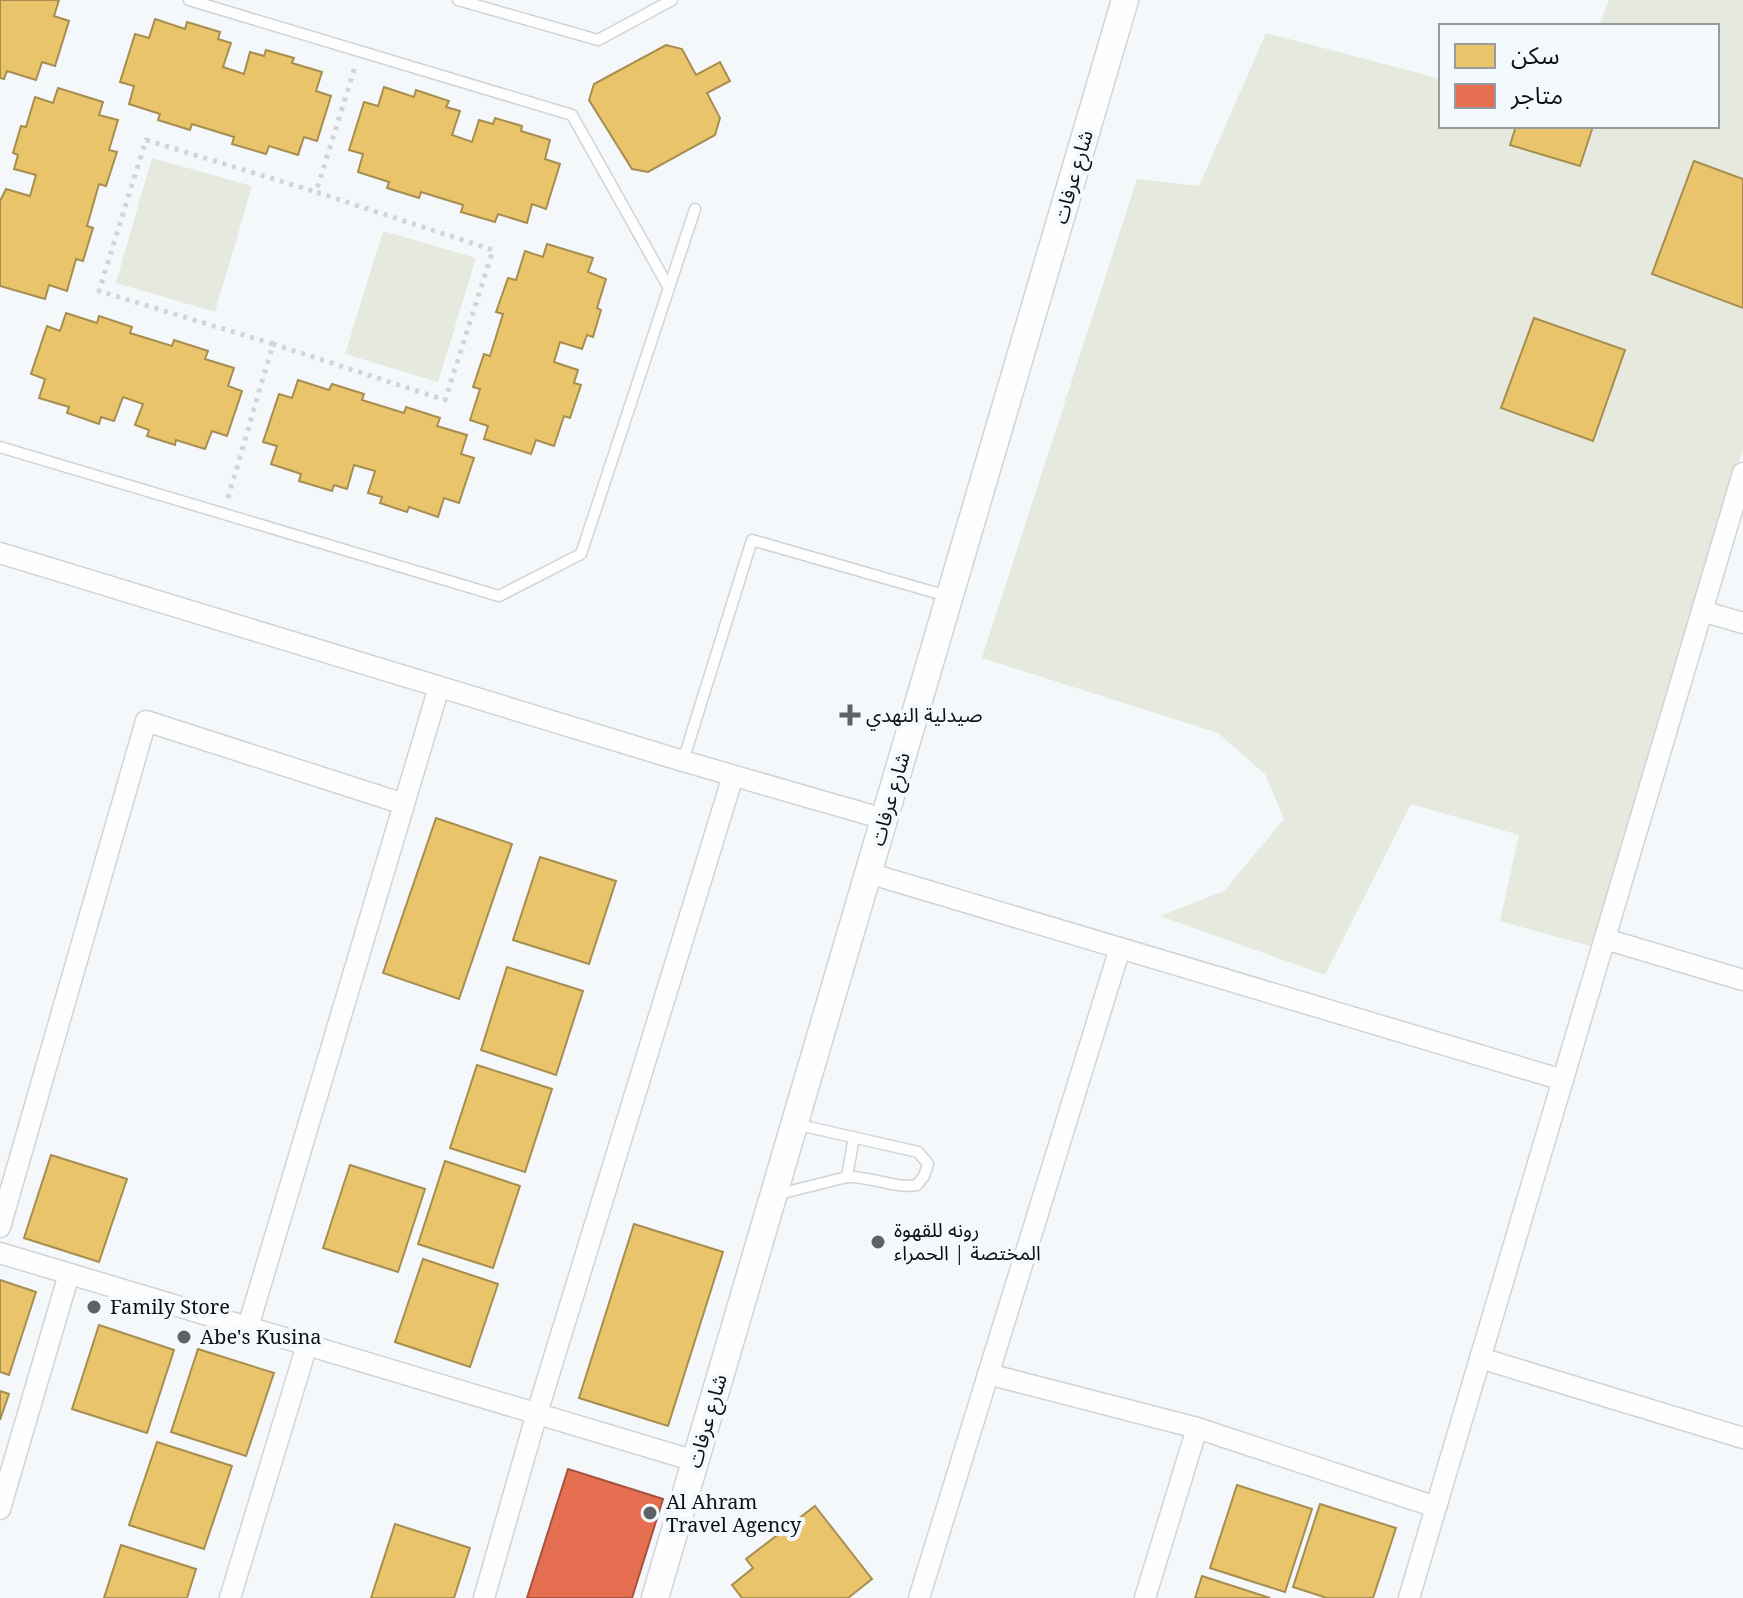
<svg xmlns="http://www.w3.org/2000/svg" width="1743" height="1598" font-family="'Noto Serif','Noto Sans Arabic',serif">
	<rect width="100%" height="100%" fill="#f5f8fb"/>
	<g fill="#e6e9dd">
		<path d="M 1609,0 L 1743,0 L 1743,449 L 1601,949 L 1500,921 L 1519,835 L 1411,804 L 1325,975 L 1160,916 L 1224,891 L 1284,819 L 1265,774 L 1218,733 L 982,658 L 1137,179 L 1199,186 L 1266,33 L 1441,79 L 1441,126 L 1717,126 L 1717,26 L 1599,26 Z"/>
		<path d="M 152,158 L 252,186 L 215,312 L 116,283 Z"/>
		<path d="M 383,231 L 476,258 L 438,382 L 345,354 Z"/>
	</g>
	<g fill="#e9c46a" stroke="#a78e50" stroke-width="2">
		<path d="M 0,0 L 59,0 L 54,16 L 69,21 L 55,66 L 42,62 L 36,80 L 7,71 L 4,79 L 0,78 Z"/>
		<path d="M 155,19 L 185,29 L 187,22 L 220,32 L 218,39 L 231,43 L 223,67 L 244,74 L 250,52 L 264,56 L 266,50 L 294,58 L 292,63 L 322,72 L 316,91 L 331,96 L 317,141 L 304,137 L 298,155 L 269,146 L 266,154 L 232,144 L 234,137 L 192,124 L 190,130 L 158,120 L 160,114 L 129,104 L 134,86 L 120,82 L 135,34 L 149,38 Z"/>
		<path d="M 666,45 L 682,49 L 696,75 L 720,62 L 730,81 L 707,93 L 720,118 L 715,135 L 648,172 L 632,169 L 589,100 L 594,84 Z"/>
		<path d="M 384,87 L 414,97 L 416,90 L 449,101 L 446,107 L 460,111 L 452,135 L 472,142 L 479,120 L 493,124 L 495,118 L 522,126 L 521,131 L 550,140 L 545,159 L 560,164 L 546,209 L 532,204 L 527,223 L 498,214 L 495,222 L 461,212 L 463,205 L 421,192 L 419,198 L 387,188 L 389,182 L 358,172 L 363,154 L 349,150 L 364,102 L 378,106 Z"/>
		<path d="M 58,88 L 103,102 L 99,115 L 118,120 L 109,150 L 117,152 L 106,186 L 99,184 L 87,226 L 93,228 L 83,261 L 76,259 L 67,291 L 49,285 L 45,299 L 0,286 L 0,201 L 6,189 L 30,196 L 36,175 L 14,169 L 18,155 L 13,153 L 21,126 L 26,127 L 35,97 L 53,103 Z"/>
		<path d="M 1516,126 L 1593,126 L 1580,166 L 1510,145 Z"/>
		<path d="M 1694,161 L 1743,179 L 1743,308 L 1652,274 Z"/>
		<path d="M 547,244 L 593,258 L 588,272 L 606,279 L 597,308 L 601,310 L 593,337 L 587,335 L 582,349 L 560,342 L 554,362 L 578,370 L 574,383 L 581,385 L 570,418 L 564,416 L 554,446 L 536,440 L 531,454 L 484,439 L 488,426 L 470,420 L 480,389 L 473,387 L 484,354 L 490,356 L 503,314 L 496,312 L 508,278 L 516,280 L 525,251 L 543,257 Z"/>
		<path d="M 66,313 L 97,323 L 99,316 L 132,327 L 130,333 L 172,346 L 174,340 L 208,351 L 205,359 L 234,368 L 228,386 L 242,391 L 227,436 L 212,431 L 205,449 L 176,440 L 175,445 L 147,436 L 149,430 L 135,425 L 143,404 L 123,397 L 114,421 L 101,417 L 99,424 L 67,413 L 69,407 L 39,398 L 45,379 L 31,374 L 47,326 L 60,331 Z"/>
		<path d="M 1534,318 L 1625,350 L 1593,441 L 1501,408 Z"/>
		<path d="M 298,380 L 329,390 L 332,384 L 364,394 L 362,400 L 404,413 L 406,407 L 440,418 L 437,426 L 467,435 L 461,454 L 474,458 L 459,503 L 444,498 L 438,517 L 409,507 L 407,512 L 380,503 L 382,497 L 368,493 L 375,471 L 354,465 L 347,489 L 334,485 L 332,491 L 299,481 L 301,474 L 271,464 L 277,446 L 263,442 L 279,394 L 292,398 Z"/>
		<path d="M 436,818 L 512,844 L 459,999 L 383,973 Z"/>
		<path d="M 540,857 L 616,881 L 589,964 L 513,940 Z"/>
		<path d="M 507,967 L 583,991 L 556,1075 L 481,1050 Z"/>
		<path d="M 477,1065 L 552,1089 L 525,1172 L 450,1148 Z"/>
		<path d="M 51,1155 L 127,1179 L 99,1262 L 24,1238 Z"/>
		<path d="M 445,1161 L 520,1186 L 493,1268 L 418,1244 Z"/>
		<path d="M 350,1165 L 425,1189 L 398,1272 L 323,1248 Z"/>
		<path d="M 634,1224 L 723,1252 L 668,1426 L 579,1398 Z"/>
		<path d="M 423,1259 L 498,1284 L 470,1367 L 395,1342 Z"/>
		<path d="M 0,1280 L 36,1292 L 9,1375 L 0,1372 Z"/>
		<path d="M 99,1325 L 174,1350 L 147,1433 L 72,1409 Z"/>
		<path d="M 198,1349 L 274,1373 L 246,1456 L 171,1432 Z"/>
		<path d="M 0,1391 L 9,1394 L 0,1420 Z"/>
		<path d="M 157,1442 L 232,1466 L 204,1549 L 129,1525 Z"/>
		<path d="M 1237,1485 L 1312,1509 L 1285,1592 L 1210,1568 Z"/>
		<path d="M 1320,1504 L 1396,1528 L 1373,1598 L 1327,1598 L 1293,1587 Z"/>
		<path d="M 815,1506 L 872,1579 L 848,1598 L 742,1598 L 732,1585 L 753,1568 L 746,1559 Z"/>
		<path d="M 395,1524 L 470,1548 L 454,1598 L 371,1598 Z"/>
		<path d="M 121,1545 L 196,1569 L 187,1598 L 104,1598 Z"/>
		<path d="M 1202,1576 L 1270,1598 L 1195,1598 Z"/>
	</g>
	<path fill="#e76f51" stroke="#a6533f" stroke-width="2" d="M 568,1469 L 663,1499 L 632,1598 L 527,1598 Z"/>
	<g fill="none" stroke-linecap="round" stroke-linejoin="round">
		<defs>
			<g id="service">
				<path d="M 189,0 L 572,115 L 669,288"/>
				<path d="M 458,0 L 598,40 L 672,0"/>
				<path d="M 0,447 L 499,596 L 581,554 L 695,209"/>
				<path d="M 683,761 L 752,540 L 947,596"/>
				<path d="M 847,1177 L 854,1137"/>
				<path d="M 775,1195 L 847,1177 C 871,1176 894,1189 917,1185 L 924,1176 L 928,1164 L 918,1152 L 795,1124"/>
			</g>
			<g id="minor">
				<path d="M 0,553 L 683,761 L 884,819"/>
				<path d="M 1702,611 L 1743,623"/>
				<path d="M 868,873 L 1563,1080"/>
				<path d="M 1605,939 L 1743,980"/>
				<path d="M 0,1227 L 146,721 L 404,804"/>
				<path d="M 0,1253 L 695,1461"/>
				<path d="M 248,1327 L 439,687"/>
				<path d="M 1480,1358 L 1743,1438"/>
				<path d="M 988,1374 L 1197,1428 L 1436,1507"/>
				<path d="M 0,1509 L 69,1274"/>
				<path d="M 230,1598 L 307,1345"/>
				<path d="M 484,1598 L 537,1413 L 733,776"/>
				<path d="M 919,1598 L 1120,948"/>
				<path d="M 1145,1598 L 1197,1428"/>
				<path d="M 1409,1598 L 1743,473"/>
			</g>
			<path id="tertiary" d="M 655,1598 L 1125,0"/>
		</defs>
		<use href="#service" stroke="#d1d4d6" stroke-width="13"/>
		<use href="#minor" stroke="#d1d4d6" stroke-width="23"/>
		<use href="#tertiary" stroke="#d1d4d6" stroke-width="29"/>
		<g stroke="#d4d4d6" stroke-width="5" stroke-dasharray="4 6" stroke-linecap="butt">
			<path d="M 273,344 L 99,291 L 146,140 L 316,192"/>
			<path d="M 228,498 L 273,344 L 445,400 L 493,250 L 316,192 L 355,67"/>
		</g>
		<use href="#service" stroke="#fefefe" stroke-width="10"/>
		<use href="#minor" stroke="#fefefe" stroke-width="20"/>
		<use href="#tertiary" stroke="#fefefe" stroke-width="26"/>
	</g>
	<g fill="#5f6265" stroke="#f3f9fd" stroke-width="3">
		<path d="M846 703h8v8h8v8h-8v8h-8v-8h-8v-8h8z"/>
		<circle cx="878" cy="1242" r="8"/>
		<circle cx="94" cy="1307" r="8"/>
		<circle cx="184" cy="1337" r="8"/>
		<circle cx="650" cy="1513" r="8"/>
	</g>
	<g text-anchor="middle" stroke-width="8" stroke-linejoin="round" paint-order="stroke">
		<g font-size="20" fill="#0e1114" stroke="#f3f9fd">
			<text transform="translate(1073 177) rotate(-74)" y="7">شارع عرفات</text>
			<text transform="translate(890 799) rotate(-74)" y="7">شارع عرفات</text>
			<text transform="translate(707 1421) rotate(-74)" y="7">شارع عرفات</text>
		</g>
		<g font-size="20" fill="#0e1114" stroke="#f3f9fd" text-anchor="start">
			<text x="866" y="722">صيدلية النهدي</text>
			<text x="894" y="1237">رونه للقهوة<tspan x="894" dy="23">المختصة | الحمراء</tspan></text>
			<text x="110" y="1314">Family Store</text>
			<text x="200" y="1344">Abe's Kusina</text>
			<text x="666" y="1509">Al Ahram<tspan x="666" dy="23">Travel Agency</tspan></text>
		</g>
	</g>
	<rect x="1439" y="24" width="280" height="104" fill="#f3f9fd" stroke="#979ca0" stroke-width="2"/>
	<rect x="1455" y="44" width="40" height="24" fill="#e9c46a" stroke="#979ca0" stroke-width="2"/>
	<text x="1511" y="64" font-size="24" fill="#0e1114">سكن</text>
	<rect x="1455" y="84" width="40" height="24" fill="#e76f51" stroke="#979ca0" stroke-width="2"/>
	<text x="1511" y="104" font-size="24" fill="#0e1114">متاجر</text>
</svg>
